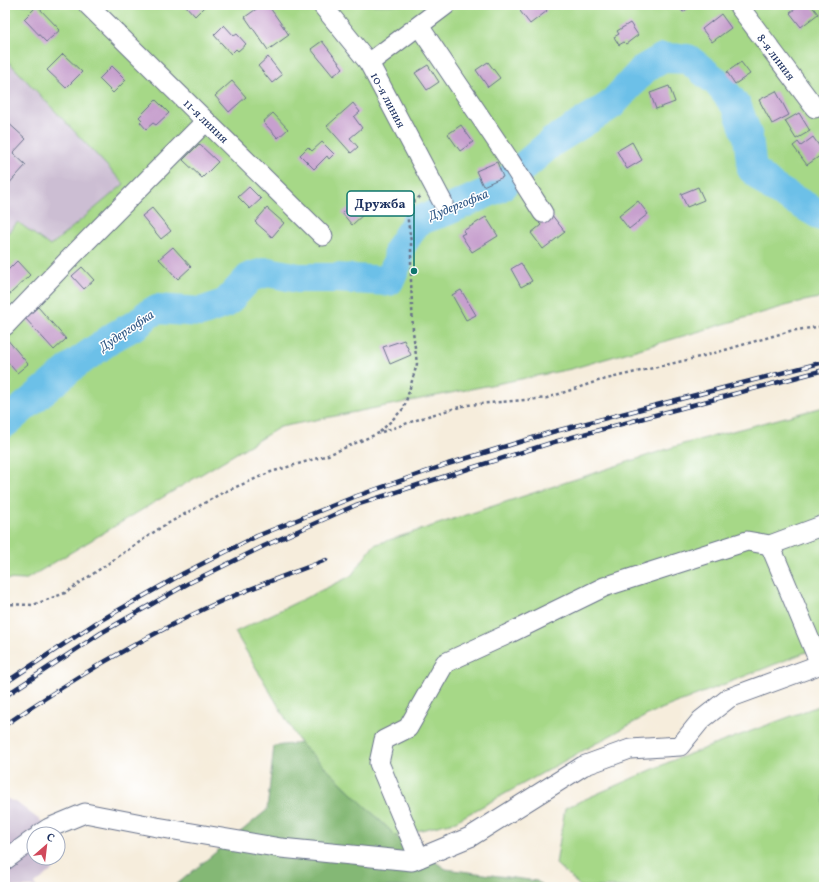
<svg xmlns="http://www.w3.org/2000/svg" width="829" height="892" font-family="Vollkorn,serif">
	<rect width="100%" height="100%" fill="#fff"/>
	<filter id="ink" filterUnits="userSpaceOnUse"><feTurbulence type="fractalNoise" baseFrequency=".025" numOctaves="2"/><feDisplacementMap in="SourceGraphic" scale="8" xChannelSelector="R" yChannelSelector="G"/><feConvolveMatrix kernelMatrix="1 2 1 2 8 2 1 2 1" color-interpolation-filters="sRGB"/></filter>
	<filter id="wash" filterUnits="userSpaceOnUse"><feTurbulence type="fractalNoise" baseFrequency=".012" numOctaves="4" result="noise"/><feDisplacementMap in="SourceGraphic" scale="16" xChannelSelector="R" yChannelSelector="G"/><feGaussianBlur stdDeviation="0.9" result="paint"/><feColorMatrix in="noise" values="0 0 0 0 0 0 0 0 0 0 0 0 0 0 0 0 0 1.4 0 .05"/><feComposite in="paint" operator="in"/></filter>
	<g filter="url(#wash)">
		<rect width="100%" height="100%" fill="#f6eddc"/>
		<g fill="#ccbed3">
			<path d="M 5,58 L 124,184 L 50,246 L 18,222 L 5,236 Z"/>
			<path d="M 5,798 L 17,803 L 45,824 L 34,834 L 34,858 L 58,858 L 58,843 L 60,846 L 60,864 L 35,884 L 36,887 L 5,887 Z"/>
		</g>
		<g fill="#a6d887" stroke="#608472">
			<path d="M 5,5 L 824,5 L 824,297 L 799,302 L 571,369 L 280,427 L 25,580 L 5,579 L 5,236 L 18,222 L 50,246 L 124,184 L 5,58 Z"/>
			<path d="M 824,407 L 824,645 L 651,713 L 454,822 L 396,836 L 300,743 L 235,632 L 351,576 L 374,545 L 683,444 Z"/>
			<path d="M 824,704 L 824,852 L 823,854 L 824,856 L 824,887 L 581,887 L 556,864 L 565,808 L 676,759 Z"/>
		</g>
		<path fill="#84b874" stroke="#507469" d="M 300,743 L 396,836 L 446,869 L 537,881 L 544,887 L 176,887 L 176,885 L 267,810 L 274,746 Z"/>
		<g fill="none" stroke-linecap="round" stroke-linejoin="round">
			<path stroke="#6cc0e8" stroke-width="30" d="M 5,423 L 73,366 L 115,336 L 139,323 L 147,315 L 157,309 L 201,312 L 226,303 L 250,277 L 268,272 L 298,278 L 335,278 L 389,281 L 398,261 L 399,249 L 417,221 L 446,211 L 500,187 L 552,142 L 611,105 L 644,69 L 663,58 L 688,59 L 717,82 L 737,107 L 748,137 L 752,169 L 772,187 L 824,217"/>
		</g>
		<g id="blocks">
			<g fill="#c7a0ce">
				<path d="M 185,5 L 206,5 L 195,16 Z"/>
				<path d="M 262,5 L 268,5 L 289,35 L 268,50 L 245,17 Z"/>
				<path d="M 527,5 L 543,5 L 547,11 L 530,24 L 520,11 Z"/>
				<path d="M 676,5 L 688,5 L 690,7 L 683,12 Z"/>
				<path d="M 800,5 L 811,5 L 818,14 L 801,27 L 790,13 Z"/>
				<path d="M 37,6 L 60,30 L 46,42 L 24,19 Z"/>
				<path d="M 721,14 L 731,28 L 712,42 L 702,29 Z"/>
				<path d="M 630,23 L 638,35 L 626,44 L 624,42 L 619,45 L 614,37 L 619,34 L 617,31 Z"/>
				<path d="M 224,25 L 234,36 L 237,34 L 246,44 L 238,51 L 236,49 L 231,54 L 214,35 Z"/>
				<path d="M 322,41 L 343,68 L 333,76 L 311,49 Z"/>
				<path d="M 63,54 L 82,72 L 66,88 L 47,70 Z"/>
				<path d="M 268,57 L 282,75 L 272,83 L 258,66 Z"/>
				<path d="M 488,62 L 500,78 L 488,87 L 476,70 Z"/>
				<path d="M 741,62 L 750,74 L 735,84 L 727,72 Z"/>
				<path d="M 428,65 L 439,82 L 427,90 L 415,73 Z"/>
				<path d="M 112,66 L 126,80 L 113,93 L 99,79 Z"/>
				<path d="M 232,81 L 246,97 L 229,112 L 215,96 Z"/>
				<path d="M 669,86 L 675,102 L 656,109 L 650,93 Z"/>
				<path d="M 776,91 L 789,115 L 772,124 L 759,100 Z"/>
				<path d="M 156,100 L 169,113 L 156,125 L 153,123 L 146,129 L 140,122 L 142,120 L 139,117 Z"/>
				<path d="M 353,103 L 360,112 L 354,117 L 362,128 L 350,138 L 358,147 L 351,153 L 327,126 Z"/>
				<path d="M 273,113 L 288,129 L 278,138 L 263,122 Z"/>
				<path d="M 799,113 L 810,131 L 796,139 L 785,121 Z"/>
				<path d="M 5,120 L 26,139 L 13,153 L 26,165 L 5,188 Z"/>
				<path d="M 461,125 L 473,142 L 460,151 L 448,134 Z"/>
				<path d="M 813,137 L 824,153 L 807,165 L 793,146 L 798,142 L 801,146 Z"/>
				<path d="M 322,142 L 334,154 L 329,159 L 327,156 L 314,169 L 300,155 L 308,147 L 312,151 Z"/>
				<path d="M 632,142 L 642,160 L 627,169 L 617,151 Z"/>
				<path d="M 199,144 L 218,162 L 202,178 L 183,160 Z"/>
				<path d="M 497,162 L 503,177 L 483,186 L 476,171 Z"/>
				<path d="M 249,187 L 261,199 L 250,209 L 238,197 Z"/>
				<path d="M 698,187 L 704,200 L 687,207 L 681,194 Z"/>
				<path d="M 356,201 L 366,212 L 352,225 L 342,213 Z"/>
				<path d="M 638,201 L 648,214 L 629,229 L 619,216 Z"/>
				<path d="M 152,208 L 171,231 L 161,239 L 142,216 Z"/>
				<path d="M 267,208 L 284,223 L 272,237 L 255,222 Z"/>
				<path d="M 551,214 L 565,232 L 543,249 L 531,233 L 541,225 L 539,223 Z"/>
				<path d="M 486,217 L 498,236 L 472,252 L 461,235 L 465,233 L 463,231 Z"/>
				<path d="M 173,247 L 191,267 L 178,279 L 159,259 Z"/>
				<path d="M 17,261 L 30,275 L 8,296 L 5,292 L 5,273 Z"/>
				<path d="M 521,263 L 532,281 L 521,287 L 511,269 Z"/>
				<path d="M 82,267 L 94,280 L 84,289 L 72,276 Z"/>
				<path d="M 461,290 L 476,315 L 466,320 L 452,295 Z"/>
				<path d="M 38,307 L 66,339 L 54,350 L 25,318 Z"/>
				<path d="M 6,338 L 28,364 L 17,373 L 5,359 L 5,339 Z"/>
				<path d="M 404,340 L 411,355 L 390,364 L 383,347 Z"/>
			</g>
		</g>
	</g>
	<g filter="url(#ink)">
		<use href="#blocks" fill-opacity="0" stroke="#68728a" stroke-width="1"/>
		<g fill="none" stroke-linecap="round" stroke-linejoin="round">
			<defs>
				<g id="minor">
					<path d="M 88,5 L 323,236"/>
					<path d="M 322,5 L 369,63 L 443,203"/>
					<path d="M 738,5 L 815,108"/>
					<path d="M 419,26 L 510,161 L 543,213"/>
					<path d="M 369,63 L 446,5"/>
					<path d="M 5,326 L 74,254 L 206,121"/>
					<path d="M 770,545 L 820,664"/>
					<path d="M 40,834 L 49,828 L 85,813 L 157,827 L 281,848 L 412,861 L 470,837 L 583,766 L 630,749 L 680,746 L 701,720 L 729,698 L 824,663"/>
					<path d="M 419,858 L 379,763 L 384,740 L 408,728 L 445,663 L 506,635 L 604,587 L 747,541 L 770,545 L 824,525"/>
					<path d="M 5,860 L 34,839"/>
				</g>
			</defs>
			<use href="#minor" stroke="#68728a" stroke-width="21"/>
			<g stroke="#68728a" stroke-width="2.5" stroke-dasharray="3 3" stroke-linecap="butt">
				<path d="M 380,432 L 404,408 L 417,364 L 413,331 L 411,280 L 411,242 L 406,207 L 421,196"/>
				<path d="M 5,604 L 33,605 L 65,593 L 160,528 L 222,493 L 271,472 L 328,455 L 379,433 L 431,415 L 467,405 L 547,398 L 598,381 L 708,355 L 790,331 L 824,326"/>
			</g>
			<use href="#minor" stroke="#fff" stroke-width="19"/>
			<defs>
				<g id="rail">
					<path d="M 5,683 L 96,623 L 184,573 L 257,536 L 354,497 L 448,464 L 552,432 L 824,362"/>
					<path d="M 5,696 L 101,633 L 189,583 L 264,546 L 356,505 L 452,474 L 554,442 L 824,370"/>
					<path d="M 5,725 C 69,681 135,642 204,609 C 244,590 285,576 326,560"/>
				</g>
			</defs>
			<use href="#rail" stroke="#1b2f5e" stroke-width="4.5"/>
			<use href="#rail" stroke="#fff" stroke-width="3" stroke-dasharray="9" stroke-linecap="butt"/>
		</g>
	</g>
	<g text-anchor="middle" stroke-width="3" stroke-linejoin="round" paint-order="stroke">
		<g font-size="12" fill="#1b2f5e" stroke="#fff">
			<text transform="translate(776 57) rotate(53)" y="4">8-я линия</text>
			<text transform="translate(388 100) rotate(62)" y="4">10-я линия</text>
			<text transform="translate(206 121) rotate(44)" y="4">11-я линия</text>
		</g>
		<g font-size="13" font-style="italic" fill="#335a87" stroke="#fff">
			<text transform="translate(458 204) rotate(-22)" y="5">Дудергофка</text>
			<text transform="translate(126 330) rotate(-34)" y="5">Дудергофка</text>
		</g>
	</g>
	<path fill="none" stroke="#0f766e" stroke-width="1.5" d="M414 271L414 204"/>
	<circle fill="#0f766e" stroke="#fff" stroke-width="1.5" cx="414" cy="271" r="4"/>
	<rect fill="#fff" stroke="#0f766e" stroke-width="1.5" x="347" y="191" width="67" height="25" rx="4"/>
	<g font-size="13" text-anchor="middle" font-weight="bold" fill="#1b2f5e">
		<text x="380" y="208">Дружба</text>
	</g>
	<rect width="829" height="892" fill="none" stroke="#fff" stroke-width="20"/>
	<g transform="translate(46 846) rotate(28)"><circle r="19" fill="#ffffff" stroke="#a4acbf"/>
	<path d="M0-3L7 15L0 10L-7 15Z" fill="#d1495b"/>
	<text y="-6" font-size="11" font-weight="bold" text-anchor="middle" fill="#1b2f5e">С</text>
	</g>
</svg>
